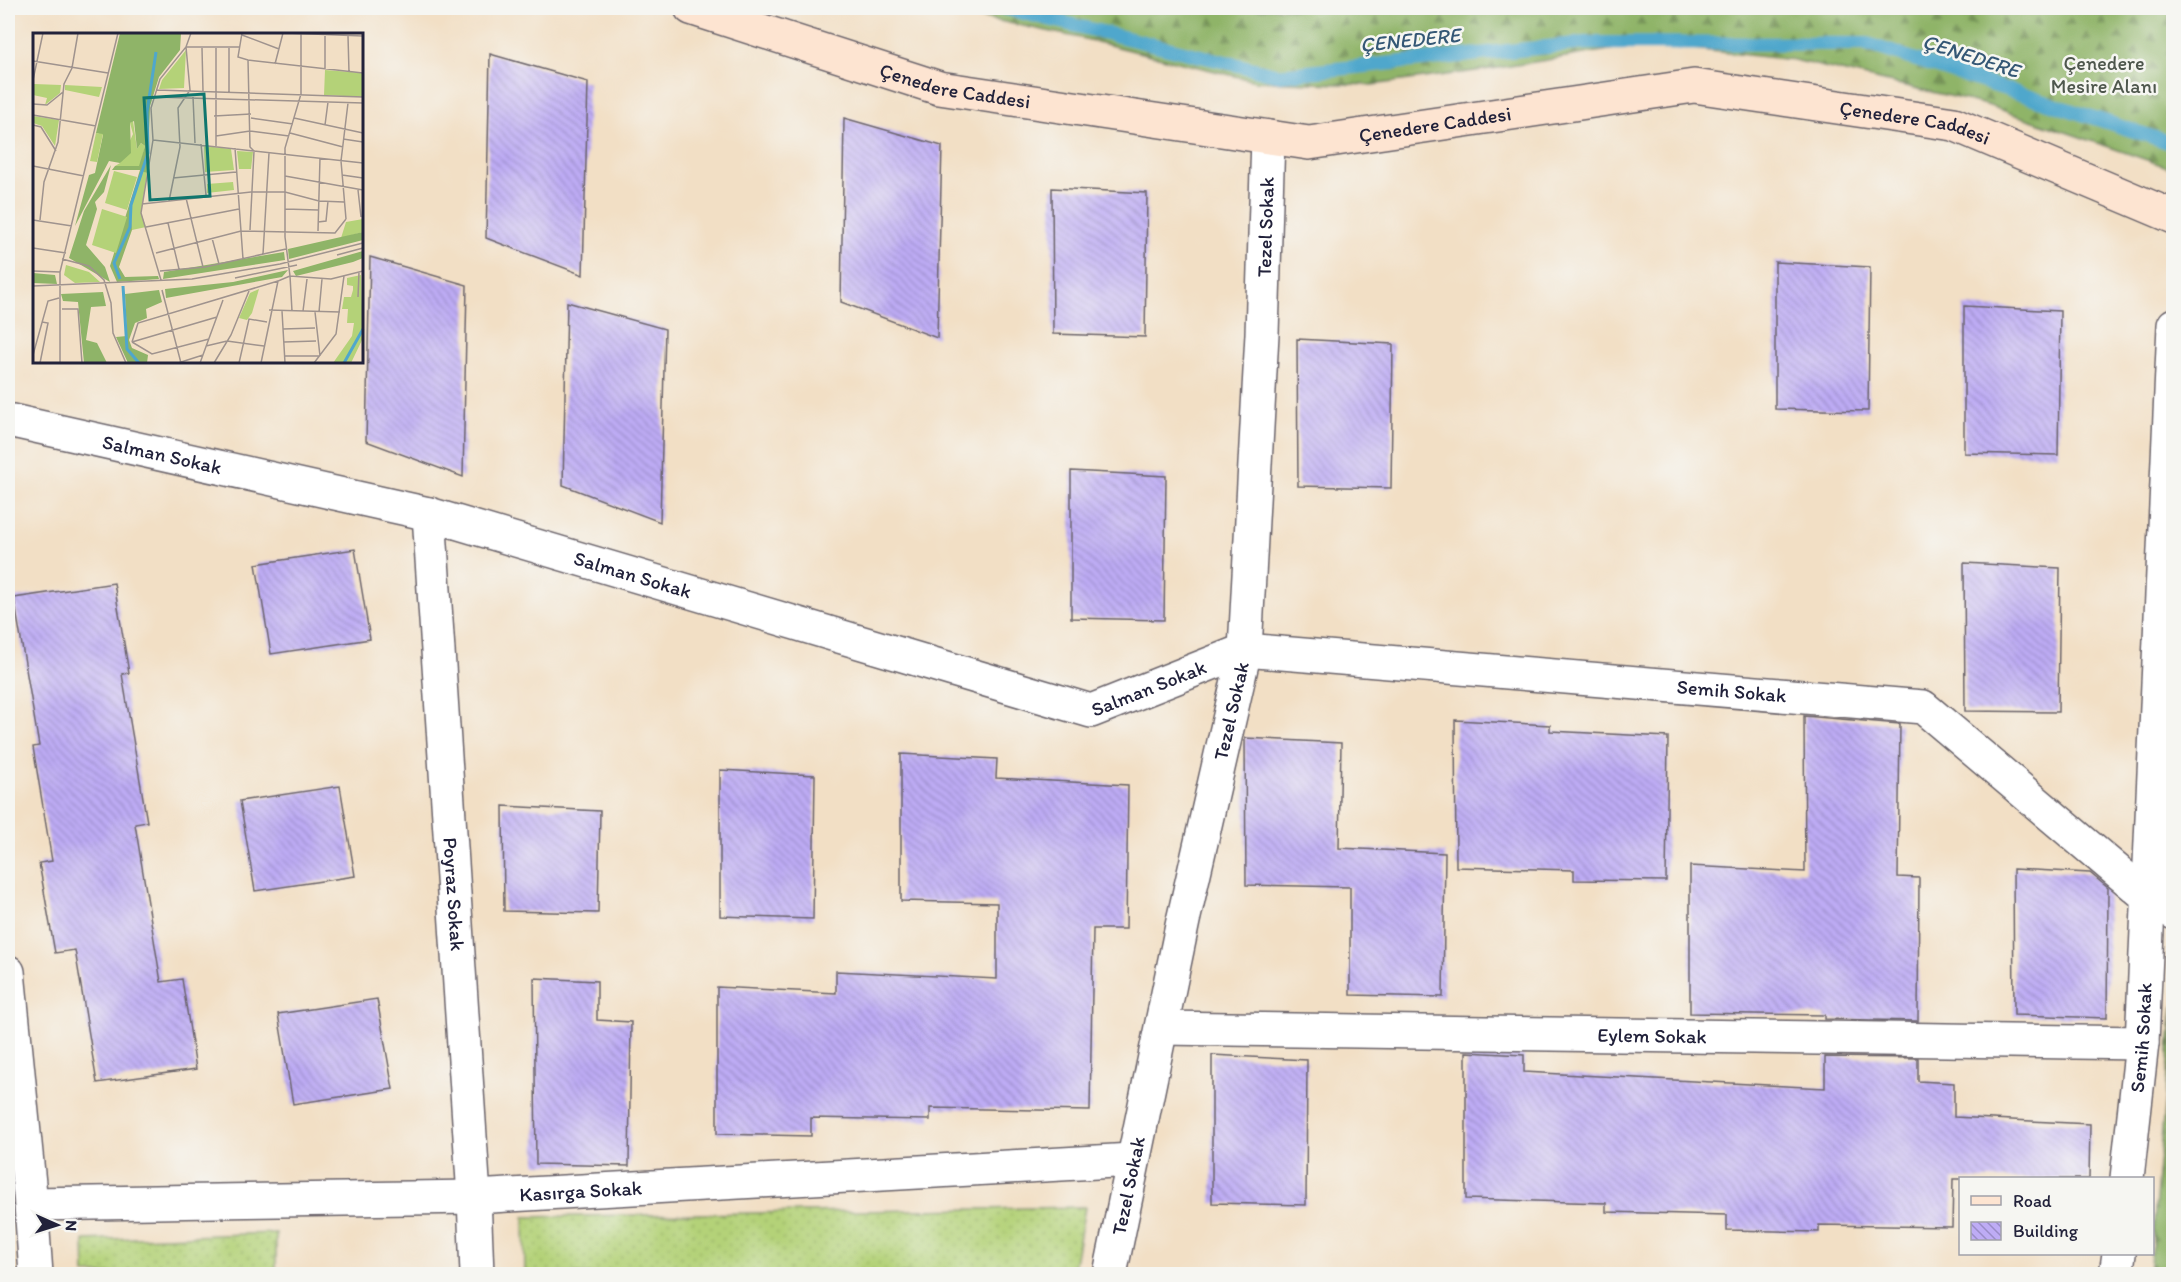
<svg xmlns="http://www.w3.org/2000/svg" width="2181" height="1282" font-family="Itim,sans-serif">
	<defs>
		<pattern id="grass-dots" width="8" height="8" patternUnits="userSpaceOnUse" patternTransform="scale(1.5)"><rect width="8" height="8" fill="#b4d278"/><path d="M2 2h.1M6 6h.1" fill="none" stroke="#9ab469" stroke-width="1.8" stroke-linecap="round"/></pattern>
		<pattern id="forest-firs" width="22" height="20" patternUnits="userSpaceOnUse" patternTransform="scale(1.5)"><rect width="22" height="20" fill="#8fb468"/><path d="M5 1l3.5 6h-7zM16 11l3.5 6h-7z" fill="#749257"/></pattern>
		<pattern id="building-back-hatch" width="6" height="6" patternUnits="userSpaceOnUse" patternTransform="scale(1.5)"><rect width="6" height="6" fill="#beacf5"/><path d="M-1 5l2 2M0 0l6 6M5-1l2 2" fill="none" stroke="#9a8cc8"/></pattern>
	</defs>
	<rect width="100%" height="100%" fill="#f6f6f2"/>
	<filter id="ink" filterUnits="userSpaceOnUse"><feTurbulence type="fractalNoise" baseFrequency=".0167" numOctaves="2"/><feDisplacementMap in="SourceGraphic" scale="12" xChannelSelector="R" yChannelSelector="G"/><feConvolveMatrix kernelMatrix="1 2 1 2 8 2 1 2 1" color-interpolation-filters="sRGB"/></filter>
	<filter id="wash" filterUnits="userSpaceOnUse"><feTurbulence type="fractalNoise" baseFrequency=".008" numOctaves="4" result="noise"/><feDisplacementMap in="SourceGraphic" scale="24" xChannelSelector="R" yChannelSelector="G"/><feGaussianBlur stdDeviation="1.35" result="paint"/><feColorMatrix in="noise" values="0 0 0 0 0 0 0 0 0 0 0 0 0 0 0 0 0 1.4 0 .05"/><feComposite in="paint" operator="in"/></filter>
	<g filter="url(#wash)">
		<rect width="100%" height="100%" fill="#f2dfc5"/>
		<g fill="url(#grass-dots)" stroke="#6b7a5a" stroke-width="1.5">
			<path d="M 1085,1207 L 1073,1274 L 525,1274 L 524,1217 Z"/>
			<path d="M 276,1233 L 276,1274 L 85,1274 L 84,1240 Z"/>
		</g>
		<g fill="url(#forest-firs)" stroke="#586b52" stroke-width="1.5">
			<path d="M 937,8 L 2173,8 L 2173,169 L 1987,105 L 1794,60 L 1646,44 L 1498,68 L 1372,85 L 1255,81 L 1085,39 Z"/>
			<path d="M 2173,1006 L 2173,1274 L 2149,1274 L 2151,1254 L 2152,1254 L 2153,1232 Z"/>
		</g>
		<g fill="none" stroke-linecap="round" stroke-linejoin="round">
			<path stroke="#4fa7cc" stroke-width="14" d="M 1003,8 L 1279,75 L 1585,43 L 1867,44 L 2174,144"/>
		</g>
		<g id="blocks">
			<g fill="url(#building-back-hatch)">
				<path d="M 490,54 L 588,82 L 583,275 L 486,238 Z"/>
				<path d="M 844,118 L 942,146 L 937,338 L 841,302 Z"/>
				<path d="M 1052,188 L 1147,193 L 1145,337 L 1053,334 Z"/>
				<path d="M 370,257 L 467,285 L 463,477 L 366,441 Z"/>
				<path d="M 1775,262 L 1870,267 L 1868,411 L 1775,409 Z"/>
				<path d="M 567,302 L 665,329 L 660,522 L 563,485 Z"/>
				<path d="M 1964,306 L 2060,311 L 2058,455 L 1964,453 Z"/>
				<path d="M 1297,339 L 1393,344 L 1391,488 L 1298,486 Z"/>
				<path d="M 1071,471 L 1166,476 L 1164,620 L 1071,618 Z"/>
				<path d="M 355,549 L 370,639 L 271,654 L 256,564 Z"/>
				<path d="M 1964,563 L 2060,568 L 2058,712 L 1965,711 Z"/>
				<path d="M 114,583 L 129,673 L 122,674 L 147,822 L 135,824 L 161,982 L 182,979 L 196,1069 L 97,1083 L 75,950 L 55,953 L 39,863 L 52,861 L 33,747 L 39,746 L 14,598 Z"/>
				<path d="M 1804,716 L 1900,724 L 1898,877 L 1919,878 L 1918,1021 L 1825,1019 L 1825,1015 L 1690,1013 L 1690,866 L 1805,872 Z"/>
				<path d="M 1455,720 L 1550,725 L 1550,731 L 1668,737 L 1666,881 L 1574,880 L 1574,870 L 1456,867 Z"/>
				<path d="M 1245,738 L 1341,743 L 1339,848 L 1445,853 L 1443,997 L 1350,995 L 1350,887 L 1246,885 Z"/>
				<path d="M 901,754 L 997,759 L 996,778 L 1128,785 L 1126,929 L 1093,929 L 1090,1111 L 930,1108 L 930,1120 L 811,1118 L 811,1136 L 717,1134 L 717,987 L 836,993 L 836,971 L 997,979 L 997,903 L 901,901 Z"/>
				<path d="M 720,770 L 815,775 L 813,919 L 720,916 Z"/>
				<path d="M 340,786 L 355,876 L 255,891 L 240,801 Z"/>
				<path d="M 503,806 L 600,811 L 598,913 L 504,911 Z"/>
				<path d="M 2013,869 L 2090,873 L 2108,888 L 2107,1018 L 2014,1015 Z"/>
				<path d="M 534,978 L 597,981 L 597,1020 L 631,1022 L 629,1166 L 536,1164 Z"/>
				<path d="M 377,999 L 393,1089 L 293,1104 L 278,1014 Z"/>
				<path d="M 1466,1052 L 1524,1055 L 1524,1072 L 1825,1088 L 1825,1057 L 1918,1058 L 1918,1081 L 1954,1083 L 1954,1117 L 2090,1124 L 2089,1179 L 1953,1179 L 1952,1227 L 1819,1225 L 1819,1232 L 1727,1230 L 1727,1215 L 1606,1212 L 1606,1203 L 1466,1199 Z"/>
				<path d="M 1212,1055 L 1307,1060 L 1306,1205 L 1212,1203 Z"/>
			</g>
		</g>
	</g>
	<g filter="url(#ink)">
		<use href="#blocks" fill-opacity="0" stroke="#6b646b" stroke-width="1.5"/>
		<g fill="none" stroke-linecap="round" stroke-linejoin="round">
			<defs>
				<g id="street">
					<path id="s1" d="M 8,420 L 429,514 L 1091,711 L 1245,650 L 1923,707 L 2148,897 L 2174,913"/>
					<path id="s2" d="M 429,514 L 474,1197 L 477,1274"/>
					<path d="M 8,972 L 31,1204 L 36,1274"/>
					<path id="s3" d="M 1162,1028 L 2142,1043"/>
					<path id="s4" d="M 2127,1178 L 2142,1043 L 2174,325"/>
					<path id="s5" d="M 31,1204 L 474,1197 L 1132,1160"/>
					<path id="s6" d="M 1110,1274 L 1183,921 L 1245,650 L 1262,334 L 1268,137"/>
					<path d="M 2116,1274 L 2119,1254"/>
				</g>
				<g id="secondary">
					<path id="s7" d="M 691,8 L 939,88 L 1309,143 L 1694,86 L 1954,124 L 2174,217"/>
				</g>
			</defs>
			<use href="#street" stroke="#6b646b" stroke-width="36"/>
			<use href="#secondary" stroke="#6b646b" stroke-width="36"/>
			<use href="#street" stroke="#fff" stroke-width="33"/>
			<use href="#secondary" stroke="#fde4d1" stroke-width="33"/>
		</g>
	</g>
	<g text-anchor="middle" stroke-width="5" stroke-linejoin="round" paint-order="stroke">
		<g font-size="20" fill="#4e574d" stroke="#f6f6f2">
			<text x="2104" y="70">Çenedere<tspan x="2104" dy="23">Mesire Alanı</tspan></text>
		</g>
		<g font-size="20" fill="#22223b" stroke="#f6f6f2">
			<text dy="7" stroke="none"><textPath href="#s7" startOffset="276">Çenedere Caddesi</textPath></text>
			<text dy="7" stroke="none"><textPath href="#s7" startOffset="762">Çenedere Caddesi</textPath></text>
			<text dy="7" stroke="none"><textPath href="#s7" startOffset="1248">Çenedere Caddesi</textPath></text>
			<text dy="7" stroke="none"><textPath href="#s6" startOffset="1062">Tezel Sokak</textPath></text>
			<text dy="7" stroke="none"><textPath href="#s1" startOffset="158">Salman Sokak</textPath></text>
			<text dy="7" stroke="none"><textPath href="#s1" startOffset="644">Salman Sokak</textPath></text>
			<text dy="7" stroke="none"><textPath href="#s1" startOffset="1184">Salman Sokak</textPath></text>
			<text dy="7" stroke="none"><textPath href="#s1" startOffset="1776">Semih Sokak</textPath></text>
			<text dy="7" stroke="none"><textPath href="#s6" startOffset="576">Tezel Sokak</textPath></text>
			<text dy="7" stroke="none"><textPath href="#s2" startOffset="381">Poyraz Sokak</textPath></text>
			<text dy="7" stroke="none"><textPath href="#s3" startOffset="490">Eylem Sokak</textPath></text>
			<text dy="7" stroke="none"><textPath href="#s4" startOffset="141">Semih Sokak</textPath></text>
			<text dy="7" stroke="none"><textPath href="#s6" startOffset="90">Tezel Sokak</textPath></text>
			<text dy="7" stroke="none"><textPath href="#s5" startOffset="550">Kasırga Sokak</textPath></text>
		</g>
		<g font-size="21" font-style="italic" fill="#345775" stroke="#f6f6f2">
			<text transform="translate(1410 40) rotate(-6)" y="7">ÇENEDERE</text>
			<text transform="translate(1971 56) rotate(18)" y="7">ÇENEDERE</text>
		</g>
	</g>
	<g transform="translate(33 33)">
		<rect width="330" height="330" fill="#f2dfc5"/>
		<path d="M 153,17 L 151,55 L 126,56 L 129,47 ZM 292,37 L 330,40 L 330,64 L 291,62 ZM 1,51 L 28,52 L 27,60 L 12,72 L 14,65 L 0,62 ZM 32,52 L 69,54 L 66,64 L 32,57 ZM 0,83 L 26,87 L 22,113 L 9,93 L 0,90 ZM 100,88 L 104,116 L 108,110 L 112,113 L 107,133 L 82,133 L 87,130 L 100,101 L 97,90 ZM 171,113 L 198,116 L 201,137 L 172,139 ZM 108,137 L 114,140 L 108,180 L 113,194 L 99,197 L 98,172 ZM 200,149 L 201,157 L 174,160 L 174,151 ZM 330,186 L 330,199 L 308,205 L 313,189 ZM 33,232 L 56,239 L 67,249 L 42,250 L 31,242 ZM 328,242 L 330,305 L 318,330 L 300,330 L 319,303 L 321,290 L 314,290 L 315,276 L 309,276 L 311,264 L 318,264 L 320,257 L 320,253 L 314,252 L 314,245 Z" fill="#b4d278"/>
		<path d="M 87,0 L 148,0 L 147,17 L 126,44 L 117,73 L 114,140 L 108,138 L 98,172 L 99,197 L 86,234 L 92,244 L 125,243 L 126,246 L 84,249 L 77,233 L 107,137 L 79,137 L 82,133 L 106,133 L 112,113 L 108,110 L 104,116 L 101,88 L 97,90 L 98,120 L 87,130 L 76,128 L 42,193 L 56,142 L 62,140 L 70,102 L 63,100 ZM 78,132 L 71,159 L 62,169 L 64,176 L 53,212 L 72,234 L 77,249 L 36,225 L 51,178 ZM 330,199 L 330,207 L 256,226 L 255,216 ZM 330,218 L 330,225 L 320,229 L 263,243 L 260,238 ZM 251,219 L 252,227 L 130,246 L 131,239 ZM 255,237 L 249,244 L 133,265 L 132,256 L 200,249 ZM 0,240 L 22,242 L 24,251 L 0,250 ZM 126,257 L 129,269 L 113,276 L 114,285 L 102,290 L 96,307 L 99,315 L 115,322 L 114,330 L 95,330 L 83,304 L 94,303 L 92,261 ZM 70,259 L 73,273 L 58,274 L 53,307 L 64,310 L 74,330 L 51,330 L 45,269 L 30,268 L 28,261 Z" fill="#8fb468"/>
		<path d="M 63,100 L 70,101 L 64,129 L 57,128 ZM 204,118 L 220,119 L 218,136 L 206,136 ZM 226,256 L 219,280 L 214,287 L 206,285 L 217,260 Z" fill="#b4d278"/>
		<path d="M 81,138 L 104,144 L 94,177 L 72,170 ZM 69,176 L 94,184 L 83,220 L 59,212 Z" fill="#b4d278"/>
		<path fill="none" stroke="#4fa7cc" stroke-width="3" d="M 87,246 L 81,230 L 97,194 L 98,172 L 115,120 L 114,79 L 123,19M 90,253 L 94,316 L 106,330M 311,330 L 330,296"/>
		<path fill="none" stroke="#9f938e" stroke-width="1.5" d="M 209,0 L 205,24 L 215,27 L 330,40M 253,0 L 330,3M 209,2 L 246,16M 292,3 L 292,37M 315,3 L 316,39M 153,14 L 206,14M 169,15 L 170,58M 183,15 L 183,113M 196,15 L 196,59M 215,27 L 217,114 L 221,118 L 217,197M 0,28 L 75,40M 242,31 L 250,0M 0,47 L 10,0M 124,57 L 330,64M 122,64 L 330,70M 160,64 L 162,110M 0,71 L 14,72 L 30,59M 0,82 L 63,93M 181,83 L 218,81M 218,85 L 260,91M 261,85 L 330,100M 0,92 L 8,94 L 23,118M 292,92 L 295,69M 257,100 L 310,114M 183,103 L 217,98 L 256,103M 310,106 L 330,109M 120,107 L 330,130M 168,111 L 173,162M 202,115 L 210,226M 0,133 L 51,143M 309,142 L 330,145M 252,143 L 330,157M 140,145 L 203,139M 325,157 L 328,184M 153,165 L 170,234M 136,168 L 147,114 L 145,75 L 157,57 L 153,14M 109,171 L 218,159 L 252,159 L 286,168 L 311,169M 252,176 L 285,177M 313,186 L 308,128 L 315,70M 0,187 L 39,193M 7,187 L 11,149 L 25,109 L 31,51 L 39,35 L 45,0M 285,189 L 293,188 L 295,168M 135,190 L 146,236M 113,194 L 206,176M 285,198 L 287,125M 179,205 L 186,231M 0,215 L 33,220M 123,220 L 208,198 L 302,200 L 313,186M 230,221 L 236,120M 304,222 L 330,215M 29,226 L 56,233 L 71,247 L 78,270 L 80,300 L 93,330M 0,238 L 27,239 L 27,330M 127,238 L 172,234 L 253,216M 27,239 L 85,0M 202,245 L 264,232M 128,247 L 108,180 L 120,107 L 118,75 L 127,46 L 153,14 L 158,0M 0,253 L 159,246 L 247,231 L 330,210M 129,257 L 148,330M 325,264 L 326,239M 29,276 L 45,276 L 49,330M 236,277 L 307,279M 249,278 L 252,330M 259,278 L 257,243 L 298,246 L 330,238M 270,278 L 274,246M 282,279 L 287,323M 286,279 L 289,246M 250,296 L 282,295M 99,309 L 105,290 L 245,248M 99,309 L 184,284M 99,309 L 119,321 L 176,306M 251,309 L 283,308M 173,313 L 194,308 L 231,313M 0,322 L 15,268 L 26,265M 251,323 L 287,323M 7,330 L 15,290 L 9,289M 145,330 L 170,322M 167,330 L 190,267M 181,330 L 198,302 L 216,258M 206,330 L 216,286 L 234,289M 228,330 L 245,248 L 257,243 L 252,204 L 252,115 L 268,61 L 268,0M 281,330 L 303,301 L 311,243"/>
		<path fill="#0f766e" fill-opacity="0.15" stroke="#0f766e" stroke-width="3" d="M 171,61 L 177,163 L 117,167 L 111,65 Z"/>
		<rect width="330" height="330" fill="none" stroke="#22223b" stroke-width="3"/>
	</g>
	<rect width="2181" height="1282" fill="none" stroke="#f6f6f2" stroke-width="30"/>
	<rect x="1959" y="1177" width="195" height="78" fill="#f6f6f2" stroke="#a1a1a9" stroke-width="1.5"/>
	<rect x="1971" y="1196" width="30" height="9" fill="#fde4d1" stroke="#a1a1a9" stroke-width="1.5"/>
	<text x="2013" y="1207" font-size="18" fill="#22223b">Road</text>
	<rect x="1971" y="1222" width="30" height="18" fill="url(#building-back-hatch)" stroke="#a1a1a9" stroke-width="1.5"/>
	<text x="2013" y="1237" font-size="18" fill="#22223b">Building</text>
	<g transform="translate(57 1225) rotate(93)" stroke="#f6f6f2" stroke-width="4.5" paint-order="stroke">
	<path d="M0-4.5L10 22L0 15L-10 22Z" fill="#22223b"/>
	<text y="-9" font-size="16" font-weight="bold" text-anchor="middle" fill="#22223b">N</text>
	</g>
</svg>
